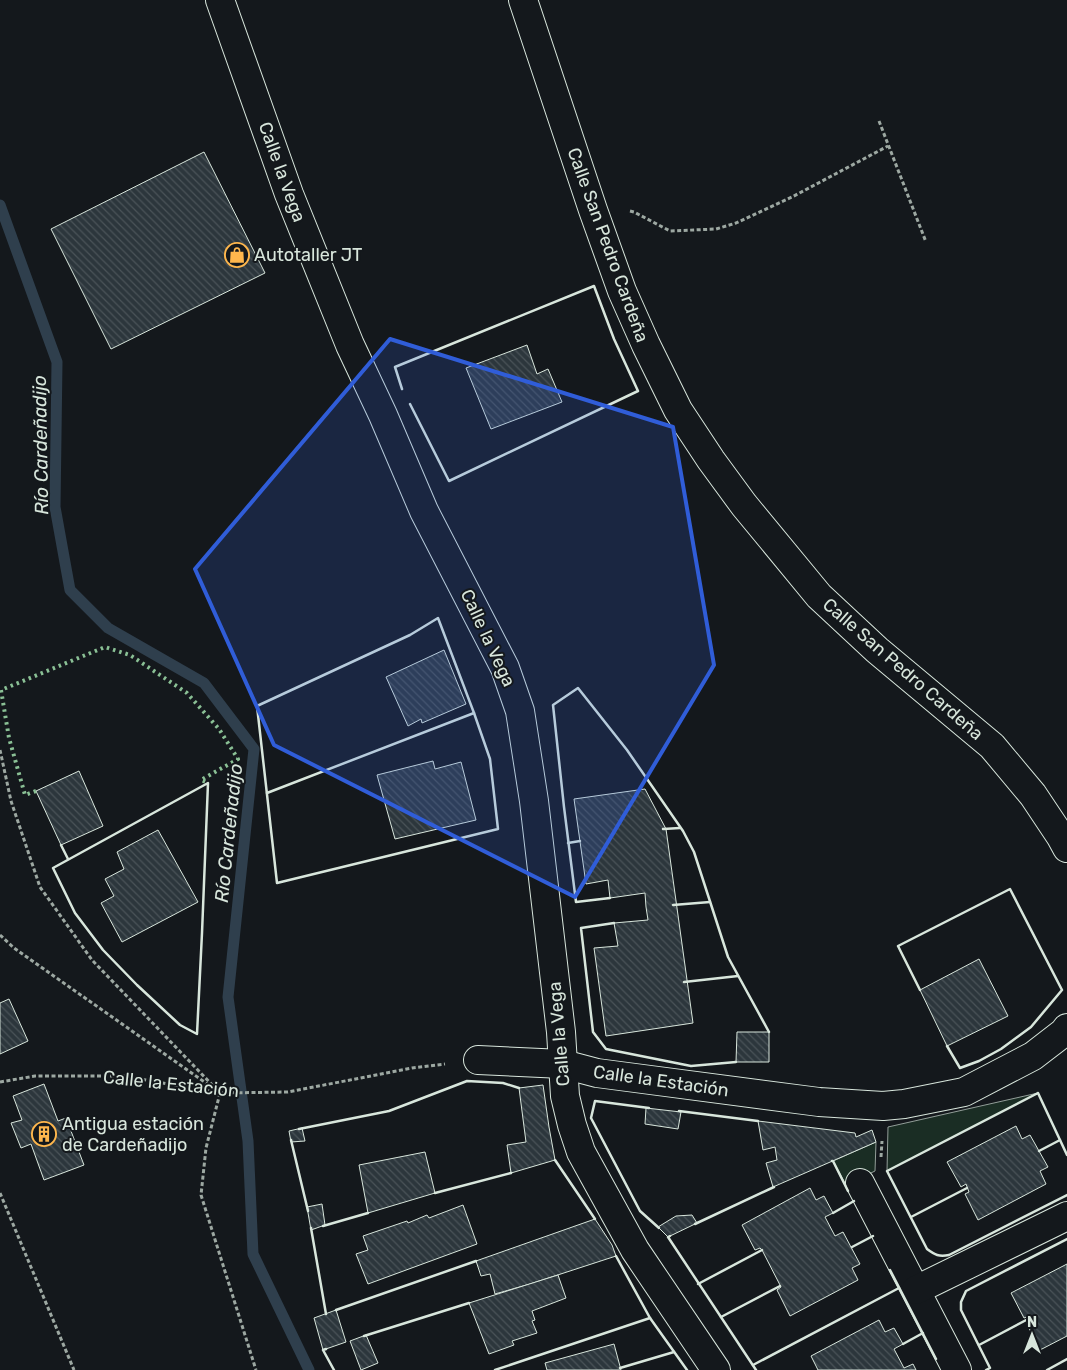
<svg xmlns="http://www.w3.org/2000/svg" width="1067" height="1370" font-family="Rubik,sans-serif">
	<defs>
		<pattern id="building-back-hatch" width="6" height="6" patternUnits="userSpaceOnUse" patternTransform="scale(1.25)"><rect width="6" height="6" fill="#2c363c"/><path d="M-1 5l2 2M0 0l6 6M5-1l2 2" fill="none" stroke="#4a5358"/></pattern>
	</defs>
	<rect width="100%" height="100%" fill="#14181c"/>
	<g fill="#1a2d24" stroke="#939e99">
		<path d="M 1038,1093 L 887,1171 L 888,1127 Z"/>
		<path d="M 876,1142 L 875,1171 L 846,1185 L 833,1161 Z"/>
	</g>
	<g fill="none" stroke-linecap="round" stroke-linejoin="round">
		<path stroke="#2f3f4d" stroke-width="11" d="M 0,205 L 57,362 L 55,507 L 70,590 L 108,628 L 204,683 L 254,749 L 228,997 L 248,1141 L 253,1254 L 309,1370"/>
	</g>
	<g fill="url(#building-back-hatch)" stroke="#d8e6dc">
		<path d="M 204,152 L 265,273 L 111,349 L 51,229 Z"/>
		<path d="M 527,345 L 537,374 L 548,369 L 562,402 L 491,429 L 466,368 Z"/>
		<path d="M 444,650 L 466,704 L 422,723 L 421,719 L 408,726 L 386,677 Z"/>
		<path d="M 433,761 L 435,769 L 461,762 L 476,820 L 395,839 L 377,775 Z"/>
		<path d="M 79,771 L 103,826 L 61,845 L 36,791 Z"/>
		<path d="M 645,789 L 666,829 L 693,1023 L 606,1036 L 594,948 L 618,946 L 614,923 L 648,920 L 646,907 L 645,893 L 610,898 L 608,880 L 586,884 L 574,799 Z"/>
		<path d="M 158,830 L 198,902 L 122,942 L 101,903 L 114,896 L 105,879 L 124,869 L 117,852 Z"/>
		<path d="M 979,959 L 1008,1016 L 947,1046 L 920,990 Z"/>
		<path d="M 9,999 L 28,1041 L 0,1054 L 0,1003 Z"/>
		<path d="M 737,1032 L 769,1032 L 769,1062 L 736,1062 Z"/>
		<path d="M 44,1084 L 58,1121 L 66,1118 L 84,1165 L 44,1180 L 31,1144 L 21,1148 L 11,1123 L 22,1120 L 13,1096 Z"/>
		<path d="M 543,1085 L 549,1127 L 555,1160 L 511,1173 L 507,1145 L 526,1142 L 519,1088 Z"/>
		<path d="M 646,1108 L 681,1112 L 678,1129 L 645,1124 Z"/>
		<path d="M 758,1121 L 855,1133 L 856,1137 L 872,1130 L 876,1142 L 773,1187 L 766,1163 L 777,1160 L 775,1147 L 763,1150 Z"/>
		<path d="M 1016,1126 L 1022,1139 L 1030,1135 L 1048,1167 L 1040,1171 L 1046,1184 L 978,1220 L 965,1194 L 969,1192 L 966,1184 L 961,1187 L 947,1162 Z"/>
		<path d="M 302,1128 L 305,1141 L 291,1142 L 289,1131 Z"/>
		<path d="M 425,1152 L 435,1193 L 368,1213 L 359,1165 Z"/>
		<path d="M 810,1188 L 816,1200 L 824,1196 L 833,1213 L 825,1217 L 835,1236 L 843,1232 L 860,1264 L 852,1268 L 858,1280 L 790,1316 L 777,1290 L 781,1287 L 762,1250 L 760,1248 L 755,1250 L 742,1225 Z"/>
		<path d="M 322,1204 L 325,1225 L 311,1230 L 307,1207 Z"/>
		<path d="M 463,1205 L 477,1244 L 368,1284 L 356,1254 L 368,1250 L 363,1236 L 407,1221 L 408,1223 L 427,1215 L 429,1218 Z"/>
		<path d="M 692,1215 L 697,1223 L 668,1237 L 658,1227 L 676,1216 Z"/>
		<path d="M 595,1219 L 612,1245 L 616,1256 L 530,1284 L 495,1294 L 490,1274 L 481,1276 L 476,1261 Z"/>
		<path d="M 1067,1264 L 1067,1336 L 1040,1350 L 1027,1324 L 1031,1322 L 1029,1316 L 1024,1318 L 1011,1293 Z"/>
		<path d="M 558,1275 L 566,1298 L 532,1311 L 535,1320 L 532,1321 L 537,1333 L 512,1341 L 514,1345 L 489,1354 L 469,1303 Z"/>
		<path d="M 336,1310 L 346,1342 L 323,1350 L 314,1318 Z"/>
		<path d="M 879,1320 L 885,1332 L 894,1328 L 903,1344 L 894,1349 L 904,1368 L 913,1364 L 916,1370 L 818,1370 L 811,1356 Z"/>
		<path d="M 366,1335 L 378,1363 L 361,1370 L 350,1341 Z"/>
		<path d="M 614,1344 L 621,1370 L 547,1370 L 545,1363 Z"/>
	</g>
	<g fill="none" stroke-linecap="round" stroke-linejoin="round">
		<defs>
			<g id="minor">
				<path d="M 220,0 L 289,194 L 350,345 L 383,415 L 424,511 L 505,668 L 520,711 L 534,801 L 561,1032 L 565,1096 L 572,1125 L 581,1152 L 635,1250 L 716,1370"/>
				<path d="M 478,1060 L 563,1064 L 597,1073 L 819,1102 L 883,1106 L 904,1104 L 964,1092 L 1033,1056 L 1064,1032 L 1067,1028"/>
				<path d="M 860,1183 L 957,1370"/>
				<path d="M 916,1290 L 1067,1216"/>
			</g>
			<path id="secondary" d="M 523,0 L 593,210 L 622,291 L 646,345 L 678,410 L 711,460 L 744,505 L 819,596 L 877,650 L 992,746 L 1033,795 L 1061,837 L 1067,848"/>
		</defs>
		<use href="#minor" stroke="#d8e6dc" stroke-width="30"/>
		<use href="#secondary" stroke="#d8e6dc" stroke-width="30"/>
		<g stroke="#9da8a2" stroke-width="3" stroke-dasharray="4 2.5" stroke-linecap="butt">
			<path d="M 879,121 L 926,242"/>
			<path d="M 630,211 L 634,212 L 670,231 L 716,229 L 736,223 L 792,197 L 888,146"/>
			<path d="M 0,750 L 11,801 L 40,887 L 92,960 L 219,1092"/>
			<path d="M 0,935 L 14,948 L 213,1088"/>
			<path d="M 0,1082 L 35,1076 L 123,1076 L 220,1093 L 288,1092 L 412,1068 L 445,1064"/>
			<path d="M 220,1093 L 206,1148 L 201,1195 L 256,1370"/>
			<path d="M 881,1157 L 882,1141"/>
			<path d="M 0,1193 L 74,1370"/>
		</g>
		<use href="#minor" stroke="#14181c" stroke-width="28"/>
		<use href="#secondary" stroke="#14181c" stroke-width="28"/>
		<path stroke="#8ac095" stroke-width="4" stroke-dasharray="2.5 4" stroke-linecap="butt" d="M 36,791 L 25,795 L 9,738 L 1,690 L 105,647 L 130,655 L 187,693 L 219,729 L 238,759 L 201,780 L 208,783"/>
		<g stroke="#d8e6dc" stroke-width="2.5">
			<path d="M 402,389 L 395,367 L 594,286 L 614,339 L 638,391 L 449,481 L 410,404"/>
			<path d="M 438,618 L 474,713 L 490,759 L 498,829 L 277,883 L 257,706 L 410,635 Z"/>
			<path d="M 208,783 L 202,933 L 197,1034 L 180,1025 L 137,985 L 103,950 L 75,913 L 53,868 Z"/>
			<path d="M 267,793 L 474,713"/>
			<path d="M 663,829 L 680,828"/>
			<path d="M 568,843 L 580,841"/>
			<path d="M 61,845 L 68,859"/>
			<path d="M 610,898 L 576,902 L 564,807 L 553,705 L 578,688 L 627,750 L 683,831 L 694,852 L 728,957 L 769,1032"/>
			<path d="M 673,905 L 710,902"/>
			<path d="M 614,923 L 581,928 L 593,1032 L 606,1049 L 691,1066 L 736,1062"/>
			<path d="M 684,982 L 738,976"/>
			<path d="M 920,990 L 898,946 L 1010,889 L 1062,990 L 1031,1027 L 1001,1049 L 979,1061 L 960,1068 L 947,1046"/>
			<path d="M 649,1108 L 595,1101 L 591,1118 L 640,1211 L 659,1228"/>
			<path d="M 679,1111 L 758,1121"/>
			<path d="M 299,1129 L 389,1111 L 467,1081 L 503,1083 L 519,1088"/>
			<path d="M 291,1140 L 308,1211"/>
			<path d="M 1039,1151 L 1060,1140"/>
			<path d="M 1067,1155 L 1038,1093 L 887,1171 L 927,1249 C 935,1255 939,1257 949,1255 L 1067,1195"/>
			<path d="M 555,1160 L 595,1219"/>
			<path d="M 832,1161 L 833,1161 L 848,1191"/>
			<path d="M 435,1193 L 511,1173"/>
			<path d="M 833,1213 L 854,1201"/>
			<path d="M 911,1217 L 967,1188"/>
			<path d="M 695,1224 L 774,1187"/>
			<path d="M 323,1226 L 368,1213"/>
			<path d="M 311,1228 L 326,1314"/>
			<path d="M 670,1236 L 668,1237 L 756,1370"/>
			<path d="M 852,1247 L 873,1236"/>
			<path d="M 616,1256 L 650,1318 L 687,1370"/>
			<path d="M 890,1270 L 936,1359"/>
			<path d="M 698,1284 L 762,1250"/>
			<path d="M 336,1310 L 476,1261"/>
			<path d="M 721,1317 L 780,1286"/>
			<path d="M 364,1336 L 469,1303"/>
			<path d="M 903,1344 L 923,1333"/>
			<path d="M 979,1345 L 1030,1318"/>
			<path d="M 326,1349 L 323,1350 L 334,1370"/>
			<path d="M 753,1365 L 899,1288"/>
			<path d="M 620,1368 L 674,1352"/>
			<path d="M 495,1370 L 650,1318"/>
			<path d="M 986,1370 L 990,1368 L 961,1310 L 961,1302 L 966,1291 L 1067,1239"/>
			<path d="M 1047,1370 L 1067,1359"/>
		</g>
	</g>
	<path fill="#305dd8" fill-opacity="0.2" stroke="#305dd8" stroke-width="4" stroke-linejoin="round" d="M 390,339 L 673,427 L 714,665 L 575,897 L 274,745 L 195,569 Z"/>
	<defs>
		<symbol id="shop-ring" viewBox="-11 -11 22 22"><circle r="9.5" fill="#14181c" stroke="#ffb74d" stroke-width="1.5"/><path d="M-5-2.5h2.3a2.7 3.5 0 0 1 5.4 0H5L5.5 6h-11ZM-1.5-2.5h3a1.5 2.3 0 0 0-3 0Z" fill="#ffb74d"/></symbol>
		<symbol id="building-ring" viewBox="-11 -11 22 22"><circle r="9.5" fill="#14181c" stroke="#ffb74d" stroke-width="1.5"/><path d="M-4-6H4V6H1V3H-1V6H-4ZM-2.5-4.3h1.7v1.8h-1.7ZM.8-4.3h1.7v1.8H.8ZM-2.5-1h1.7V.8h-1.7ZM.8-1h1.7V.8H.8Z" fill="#ffb74d"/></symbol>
	</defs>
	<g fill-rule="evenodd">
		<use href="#shop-ring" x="223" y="241" width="28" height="28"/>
		<use href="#building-ring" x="30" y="1120" width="28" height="28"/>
	</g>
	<g text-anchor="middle" stroke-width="4" stroke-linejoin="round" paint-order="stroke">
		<g font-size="18" fill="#d8e6dc" stroke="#14181c">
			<text transform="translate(282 172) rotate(70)" y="6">Calle la Vega</text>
			<text transform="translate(608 245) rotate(70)" y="6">Calle San Pedro Cardeña</text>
			<text transform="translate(488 638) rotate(65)" y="6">Calle la Vega</text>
			<text transform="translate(903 669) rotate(41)" y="6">Calle San Pedro Cardeña</text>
			<text transform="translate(559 1034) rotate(-95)" y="6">Calle la Vega</text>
			<text transform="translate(661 1081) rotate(8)" y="6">Calle la Estación</text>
			<text transform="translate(171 1084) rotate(6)" y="6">Calle la Estación</text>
		</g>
		<g font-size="18" fill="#d8e6dc" stroke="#14181c" text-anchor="start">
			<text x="254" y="261">Autotaller JT</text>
			<text x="62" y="1130">Antigua estación<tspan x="62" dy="21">de Cardeñadijo</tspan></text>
		</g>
		<g font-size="19" font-style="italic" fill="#d8e6dc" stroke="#14181c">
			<text transform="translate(40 445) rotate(-91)" y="7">Río Cardeñadijo</text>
			<text transform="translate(228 833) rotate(-84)" y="7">Río Cardeñadijo</text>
		</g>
	</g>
	<g transform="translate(1032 1335)" stroke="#14181c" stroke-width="4" paint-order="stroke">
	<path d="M0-4L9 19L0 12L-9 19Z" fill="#d8e6dc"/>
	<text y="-8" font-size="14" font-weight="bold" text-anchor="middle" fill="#d8e6dc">N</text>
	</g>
</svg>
